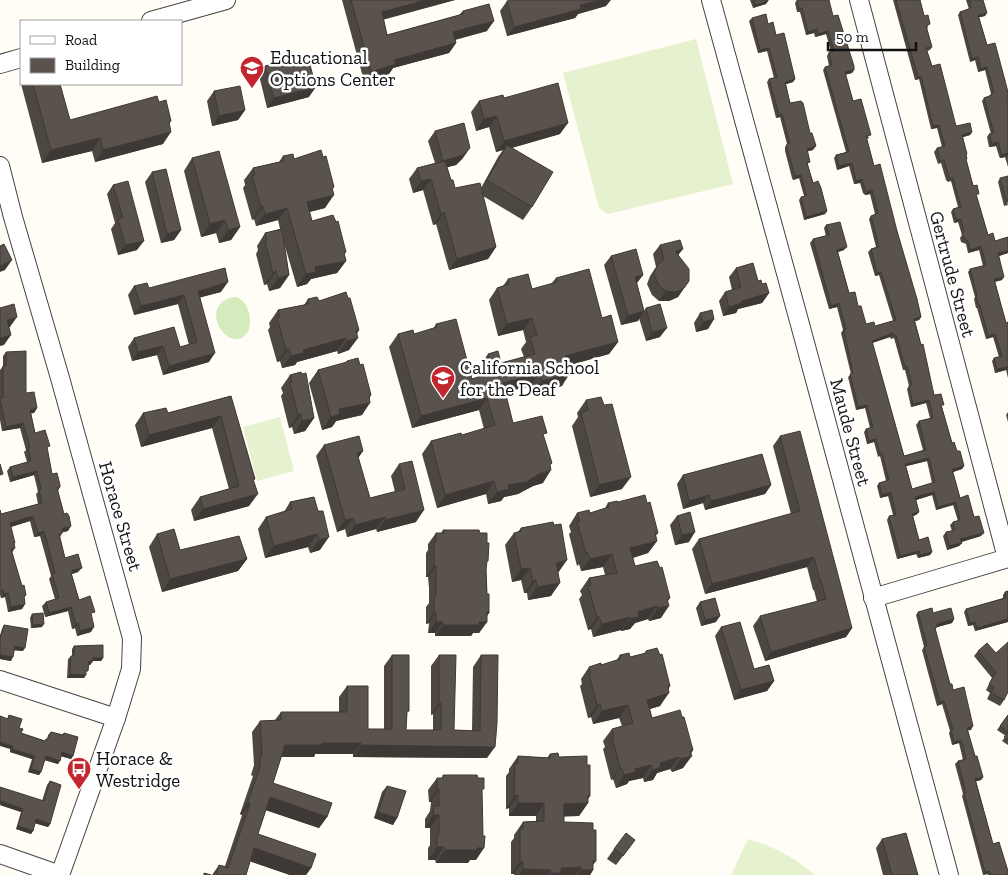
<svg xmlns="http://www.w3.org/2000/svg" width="1008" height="875" font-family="'Zilla Slab',serif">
	<rect width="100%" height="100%" fill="#fffdf5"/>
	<path fill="#d5ebbd" d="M 233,297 C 235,297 238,297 240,299 C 249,304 253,323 248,331 C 233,359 194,307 233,297 Z"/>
	<g fill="#e6f2cf">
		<path d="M 696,39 L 733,184 L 608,214 L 599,208 L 563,73 Z"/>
		<path d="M 280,417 L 294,471 L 257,481 L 243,427 Z"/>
		<path d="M 748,839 C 773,846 795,858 815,875 L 731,875 Z"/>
	</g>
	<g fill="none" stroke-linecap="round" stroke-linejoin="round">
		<defs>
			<g id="minor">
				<path d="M 711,0 L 798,317 L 949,875"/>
				<path d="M 859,0 L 1007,558"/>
				<path d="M 151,21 L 226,0"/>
				<path d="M 0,64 L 21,58"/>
				<path d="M 0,166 L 13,217 L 60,378 L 132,638 L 131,669 L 116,718 L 60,875"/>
				<path d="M 873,598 L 1008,558"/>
				<path d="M 0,680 L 116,718"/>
				<path d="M 0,854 L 60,875"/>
			</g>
		</defs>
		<use href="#minor" stroke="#444" stroke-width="20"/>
		<use href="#minor" stroke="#fff" stroke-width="18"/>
	</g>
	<g fill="#4d4742" fill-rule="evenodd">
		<path d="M 342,0 L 455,0 L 383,19 L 387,35 L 459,15 L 463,11 L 487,31 L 455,40 L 456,43 L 449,53 L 393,68 L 389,74 L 364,81 Z"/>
		<path d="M 750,0 L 768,0 L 766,4 L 753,8 Z"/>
		<path d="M 797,0 L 833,16 L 854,70 L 852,73 L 845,75 L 853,101 L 869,138 L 867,139 L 874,166 L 897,231 L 921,317 L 919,320 L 915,321 L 934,395 L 942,407 L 952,443 L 964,466 L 962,469 L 953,472 L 960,498 L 974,517 L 981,536 L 961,542 L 962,543 L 959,546 L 947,550 L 943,536 L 946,532 L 952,531 L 950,525 L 953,522 L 958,521 L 953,505 L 936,510 L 932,495 L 916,500 L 919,512 L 916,515 L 913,516 L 919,540 L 932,552 L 930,555 L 918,558 L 916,554 L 897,559 L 887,520 L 889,516 L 893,515 L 888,496 L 880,498 L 877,486 L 879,483 L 886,481 L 880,456 L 878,457 L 874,442 L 867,444 L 864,432 L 866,429 L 870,428 L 865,408 L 856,410 L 848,377 L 851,374 L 841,333 L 843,330 L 837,307 L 829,309 L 810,243 L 813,239 L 826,236 L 824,228 L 826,225 L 844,250 L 838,252 L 849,293 L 858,306 L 866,324 L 875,326 L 893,321 L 879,275 L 875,276 L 868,252 L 871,249 L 876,247 L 869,219 L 871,216 L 875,214 L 870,194 L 865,195 L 863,193 L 860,183 L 854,184 L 849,166 L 837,170 L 834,158 L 836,155 L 846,152 L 823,70 L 825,67 L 829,66 L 827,56 L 829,52 L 831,52 L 826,34 L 815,37 L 814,33 L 806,35 L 800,12 L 797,12 L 795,3 ZM 890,337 L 891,339 L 894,338 L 903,370 L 905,370 L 909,386 L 907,389 L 911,407 L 926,403 L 930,418 L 919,421 L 916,425 L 923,450 L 904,456 L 872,343 ZM 927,461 L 932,483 L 912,489 L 906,466 Z"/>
		<path d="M 893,0 L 920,0 L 928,28 L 927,28 L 932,47 L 930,50 L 927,51 L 932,66 L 956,126 L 972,132 L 970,135 L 963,137 L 967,159 L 966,160 L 988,235 L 995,241 L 1008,237 L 1008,253 L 999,256 L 1002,280 L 995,282 L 1006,323 L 1008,322 L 1008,378 L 1006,370 L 995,373 L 992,361 L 994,358 L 999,357 L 993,337 L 986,339 L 977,308 L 976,308 L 974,299 L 975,297 L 968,272 L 970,269 L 983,266 L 979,250 L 968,253 L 966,244 L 961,242 L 960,238 L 962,235 L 958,222 L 954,223 L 951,212 L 953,209 L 958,207 L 951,181 L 948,182 L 946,180 L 941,163 L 938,164 L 934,152 L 937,148 L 942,147 L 937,128 L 931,129 L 919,79 L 915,80 Z"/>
		<path d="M 966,0 L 983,0 L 985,16 L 979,17 L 987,45 L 1008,103 L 1008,167 L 1005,157 L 1000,158 L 999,156 L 996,146 L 989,147 L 987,137 L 989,134 L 991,134 L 982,101 L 984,98 L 989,96 L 991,94 L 985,70 L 978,72 L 975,60 L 970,62 L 958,15 L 960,12 L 969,9 Z"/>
		<path d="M 507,1 L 606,6 L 578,14 L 575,18 L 507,36 L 500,11 Z"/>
		<path d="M 752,18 L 768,24 L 776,35 L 795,79 L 793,82 L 786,84 L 790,103 L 813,150 L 807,151 L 808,165 L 813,183 L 827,211 L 825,214 L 804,220 L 799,200 L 801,197 L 804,196 L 799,178 L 793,180 L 792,178 L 785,151 L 785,147 L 787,144 L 780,117 L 776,118 L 767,82 L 769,79 L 774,78 L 767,51 L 758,53 L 749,21 Z"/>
		<path d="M 265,66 L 309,97 L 267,108 L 259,75 Z"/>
		<path d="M 21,84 L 60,84 L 70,120 L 159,102 L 171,121 L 169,124 L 163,144 L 95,162 L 92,151 L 42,163 Z"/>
		<path d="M 214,91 L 245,110 L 238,120 L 212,126 L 207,101 Z"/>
		<path d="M 504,98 L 560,134 L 512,148 L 532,207 L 523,220 L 483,196 L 496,247 L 488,259 L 449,270 L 436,224 L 433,225 L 423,190 L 413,193 L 409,179 L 417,168 L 435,163 L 428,141 L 435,131 L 463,158 L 456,165 L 447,167 L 451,180 L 455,188 L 481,188 L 498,157 L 503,150 L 496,152 L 489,127 L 476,131 L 471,112 L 479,101 Z"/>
		<path d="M 283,156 L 294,159 L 332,190 L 325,208 L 309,212 L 312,221 L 346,252 L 344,254 L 346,261 L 337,273 L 311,279 L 307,284 L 297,287 L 284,243 L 289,275 L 280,288 L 269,291 L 267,284 L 264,285 L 256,254 L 258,250 L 257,246 L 265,233 L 280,229 L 278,220 L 256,226 L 254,219 L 252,220 L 243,188 L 245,185 L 244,180 L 253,168 L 279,162 Z"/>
		<path d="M 192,158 L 240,227 L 231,240 L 219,243 L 216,233 L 201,237 L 184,171 Z"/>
		<path d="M 152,172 L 181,230 L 174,240 L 161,243 L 145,182 Z"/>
		<path d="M 1000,178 L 1008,205 L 1004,206 L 998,182 Z"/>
		<path d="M 113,185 L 137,250 L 118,255 L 111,229 L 115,223 L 107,194 Z"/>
		<path d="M 660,245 L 678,255 L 689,281 L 678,297 L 669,301 L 659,301 L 652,295 L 647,284 L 650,276 L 656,267 L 653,254 Z"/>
		<path d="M 611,256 L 643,275 L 637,283 L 644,311 L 646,308 L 660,337 L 646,341 L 639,318 L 638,321 L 621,325 L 604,265 Z"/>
		<path d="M 736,268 L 762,284 L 769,293 L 762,303 L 738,309 L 736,313 L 723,316 L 719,301 L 725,292 L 732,290 L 729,277 Z"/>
		<path d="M 556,278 L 602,318 L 618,342 L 609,354 L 568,365 L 562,386 L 534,393 L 531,386 L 505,392 L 513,423 L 544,437 L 543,483 L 533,486 L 518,494 L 504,497 L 501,501 L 488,504 L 486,494 L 437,508 L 422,454 L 431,441 L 462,435 L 484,429 L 479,410 L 412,428 L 389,347 L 398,334 L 414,334 L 433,329 L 436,324 L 472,379 L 482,376 L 479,366 L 488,354 L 501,363 L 524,357 L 521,349 L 526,342 L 523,330 L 498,336 L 489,300 L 497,288 L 503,286 L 508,279 L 532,289 L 551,284 Z"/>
		<path d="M 134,286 L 149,288 L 221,292 L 200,297 L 209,362 L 163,375 L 157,355 L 132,361 L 128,347 L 134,338 L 180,347 L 189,345 L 178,304 L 134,315 L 128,295 Z"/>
		<path d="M 308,299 L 319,301 L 359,330 L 349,350 L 338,354 L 337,351 L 297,362 L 295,365 L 282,368 L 280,361 L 277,362 L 268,330 L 270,327 L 269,323 L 278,310 L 304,305 Z"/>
		<path d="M 700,313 L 714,319 L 708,329 L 696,332 L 694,323 Z"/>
		<path d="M 6,352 L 26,393 L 37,408 L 34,413 L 31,413 L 35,433 L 47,449 L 52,474 L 60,487 L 58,491 L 68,531 L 63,532 L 60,537 L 65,558 L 78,572 L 72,574 L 72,575 L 79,600 L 91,617 L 91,632 L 77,636 L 75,628 L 72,629 L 68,611 L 45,617 L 42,606 L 46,602 L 55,599 L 49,579 L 51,576 L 40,536 L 34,537 L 30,521 L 11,527 L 15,548 L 12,553 L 22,586 L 26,595 L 24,598 L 25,604 L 22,609 L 8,612 L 5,597 L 1,598 L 0,595 L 1,514 L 38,504 L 36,494 L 38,492 L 34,475 L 10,482 L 7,471 L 10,467 L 27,462 L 24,452 L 26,450 L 20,428 L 2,431 L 0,420 L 0,370 L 3,366 L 3,356 Z"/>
		<path d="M 347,361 L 360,365 L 371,395 L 362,415 L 336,421 L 332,427 L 322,430 L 309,383 L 318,370 L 345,363 Z"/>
		<path d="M 290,375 L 314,418 L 305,431 L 294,434 L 292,427 L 289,428 L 281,396 L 283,393 L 281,388 Z"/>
		<path d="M 231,396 L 255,479 L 253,481 L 249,506 L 194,521 L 191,510 L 200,497 L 229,489 L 212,428 L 141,447 L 135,425 L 143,413 L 168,413 Z"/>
		<path d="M 586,400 L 622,489 L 590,497 L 572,426 L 578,417 L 577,413 Z"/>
		<path d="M 1008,412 L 1008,422 L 1006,415 Z"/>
		<path d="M 780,436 L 852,628 L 846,637 L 765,661 L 753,626 L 760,616 L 817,602 L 814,590 L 813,590 L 807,567 L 705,594 L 692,549 L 699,539 L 791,514 L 773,446 Z"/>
		<path d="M 324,445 L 363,451 L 358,457 L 370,498 L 395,492 L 391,476 L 399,464 L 416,522 L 377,532 L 376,529 L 347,537 L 345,529 L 337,532 L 316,456 Z"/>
		<path d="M 683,475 L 771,485 L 765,494 L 705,510 L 703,503 L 683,509 L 677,484 Z"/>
		<path d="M 314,497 L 320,550 L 310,553 L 308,547 L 265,558 L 258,529 L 266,517 L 284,512 L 290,502 Z"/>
		<path d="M 618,502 L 656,536 L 657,541 L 648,553 L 633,558 L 635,566 L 668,602 L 661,618 L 649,621 L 648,619 L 635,623 L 630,629 L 621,631 L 621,630 L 593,637 L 591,629 L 588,630 L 579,599 L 582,595 L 580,591 L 589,578 L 605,575 L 603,567 L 581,571 L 579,564 L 577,566 L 569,534 L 571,532 L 569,526 L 577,513 L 590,513 L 605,508 L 608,503 Z"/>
		<path d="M 677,516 L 689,542 L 675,545 L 670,525 Z"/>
		<path d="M 521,528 L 558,573 L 551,596 L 528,600 L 527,593 L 524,593 L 521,580 L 512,582 L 505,545 L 514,533 L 518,532 Z"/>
		<path d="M 443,530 L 480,533 L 486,564 L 487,594 L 489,613 L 487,616 L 487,622 L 479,633 L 473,633 L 471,636 L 435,636 L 435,633 L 428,633 L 429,623 L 426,624 L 426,607 L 429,603 L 429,588 L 428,577 L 426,577 L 426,553 L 428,550 L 428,544 L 436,533 L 441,533 Z"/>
		<path d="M 157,534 L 180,550 L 247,559 L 238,571 L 162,592 L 149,547 Z"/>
		<path d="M 1008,591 L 1008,622 L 975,631 L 973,625 L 968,626 L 964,612 L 966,609 L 1003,598 L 1003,595 L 1005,592 Z"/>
		<path d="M 700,602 L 716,622 L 701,626 L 696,608 Z"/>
		<path d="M 918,612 L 933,613 L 954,619 L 952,623 L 937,627 L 935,630 L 950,684 L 953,690 L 971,730 L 967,730 L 975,756 L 983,777 L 981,780 L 976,781 L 993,844 L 1008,875 L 988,875 L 987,874 L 983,875 L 962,796 L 963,794 L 955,764 L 958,761 L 963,760 L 959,743 L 952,745 L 949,733 L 950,731 L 942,704 L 937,706 L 922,650 L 924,647 L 916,615 Z"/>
		<path d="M 32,614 L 42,627 L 31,628 L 30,618 Z"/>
		<path d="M 4,625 L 23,651 L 14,650 L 11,661 L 0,659 L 0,635 L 2,629 Z"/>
		<path d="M 721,627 L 754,669 L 774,681 L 767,691 L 734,700 L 715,636 Z"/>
		<path d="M 74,646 L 103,658 L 101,661 L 93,661 L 90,665 L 88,664 L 84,678 L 67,678 L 68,659 L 71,656 L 72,656 L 72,649 Z"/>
		<path d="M 646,651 L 670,686 L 660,706 L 650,709 L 652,718 L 682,717 L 693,750 L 683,768 L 672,772 L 670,769 L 657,773 L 653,780 L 644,782 L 643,778 L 629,781 L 627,784 L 616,788 L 613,779 L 611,780 L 603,749 L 605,747 L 603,741 L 612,729 L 622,726 L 619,718 L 593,724 L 591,717 L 588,718 L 580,686 L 582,684 L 581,679 L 589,667 L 601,665 L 616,661 L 620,655 L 630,657 L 644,654 Z"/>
		<path d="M 978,651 L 996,653 L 1004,700 L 1000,706 L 987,699 L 990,693 L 986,690 L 992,678 L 974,656 Z"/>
		<path d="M 392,655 L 407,714 L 406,730 L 433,730 L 433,714 L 431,715 L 431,666 L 439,655 L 454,730 L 472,731 L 473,667 L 481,655 L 487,758 L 353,757 L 353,754 L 315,754 L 314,757 L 281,757 L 273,783 L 327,817 L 319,828 L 266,810 L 258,834 L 311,868 L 306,875 L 290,875 L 250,861 L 246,875 L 212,875 L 219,865 L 225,866 L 242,815 L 240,814 L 253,776 L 251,775 L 254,765 L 252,732 L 260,721 L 275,720 L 281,712 L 339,712 L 339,697 L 347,686 L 368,729 L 384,729 L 384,666 Z"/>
		<path d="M 9,715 L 19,728 L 21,733 L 45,741 L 46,739 L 47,739 L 48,735 L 51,732 L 62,735 L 64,733 L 73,756 L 71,759 L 61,756 L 58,764 L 45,760 L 41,772 L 39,775 L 28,772 L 32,759 L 10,752 L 10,749 L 7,719 Z"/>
		<path d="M 1008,715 L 1008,745 L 1002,741 L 1006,736 L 997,730 Z"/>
		<path d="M 550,754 L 559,757 L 590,796 L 588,799 L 588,803 L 579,816 L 564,816 L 564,822 L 593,864 L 593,870 L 590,875 L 514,875 L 514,874 L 511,874 L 511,842 L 514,838 L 514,835 L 523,822 L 536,821 L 536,816 L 509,816 L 509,808 L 506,809 L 506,776 L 509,772 L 509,769 L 518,756 L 547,758 Z"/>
		<path d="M 443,775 L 482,792 L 476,860 L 470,860 L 468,863 L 436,863 L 435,860 L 428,860 L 428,848 L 430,845 L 430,828 L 425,828 L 425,819 L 430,811 L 431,802 L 429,802 L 428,790 L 437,778 L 442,778 Z"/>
		<path d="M 50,781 L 50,824 L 48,827 L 35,823 L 33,831 L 31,834 L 16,829 L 21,812 L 0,805 L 42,801 L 47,785 Z"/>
		<path d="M 387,786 L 397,818 L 393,825 L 374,818 L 382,792 Z"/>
		<path d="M 882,839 L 918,875 L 883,875 L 876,848 Z"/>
		<path d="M 635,840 L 616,865 L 607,859 L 614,849 Z"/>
	</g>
	<g fill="#3f3936">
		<path d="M 427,0 L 455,0 L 375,22 L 382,12 Z"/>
		<path d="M 600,0 L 611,0 L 606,6 L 578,14 L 575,18 L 507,36 L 514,27 L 580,5 Z"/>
		<path d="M 768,1 L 766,4 L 753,8 L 755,5 Z"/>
		<path d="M 987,13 L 985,16 L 976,18 L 978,15 Z"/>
		<path d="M 494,21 L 487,31 L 446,42 L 453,32 Z"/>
		<path d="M 817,29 L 814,33 L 806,35 L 808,32 Z"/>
		<path d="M 828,31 L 826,34 L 815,37 L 818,34 Z"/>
		<path d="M 456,43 L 449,53 L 393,68 L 389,74 L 364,81 L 371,72 L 394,60 Z"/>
		<path d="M 769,48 L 767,51 L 758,53 L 760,50 Z"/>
		<path d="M 978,57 L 975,60 L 970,62 L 972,59 Z"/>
		<path d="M 987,67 L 985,70 L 978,72 L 981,69 Z"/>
		<path d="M 854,70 L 852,73 L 842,75 L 845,72 Z"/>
		<path d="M 921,76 L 919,79 L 915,80 L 918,77 Z"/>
		<path d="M 795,79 L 793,82 L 783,85 L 785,82 Z"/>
		<path d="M 316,87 L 309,97 L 267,108 L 274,98 Z"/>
		<path d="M 245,110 L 238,120 L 212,126 L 219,116 Z"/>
		<path d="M 782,114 L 780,117 L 776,118 L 779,115 Z"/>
		<path d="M 497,116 L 489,127 L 476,131 L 484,119 Z"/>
		<path d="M 568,123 L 560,134 L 504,150 L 507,145 L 503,150 L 496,152 L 504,141 Z"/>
		<path d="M 939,125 L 937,128 L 931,129 L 933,126 Z"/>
		<path d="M 171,132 L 163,144 L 95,162 L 103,150 Z"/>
		<path d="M 972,132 L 970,135 L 960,138 L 962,135 Z"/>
		<path d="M 100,138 L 92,151 L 42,163 L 51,150 Z"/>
		<path d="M 998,142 L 996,146 L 989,147 L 992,144 Z"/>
		<path d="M 816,146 L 813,150 L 805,152 L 807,149 Z"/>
		<path d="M 470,148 L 463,158 L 456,165 L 437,170 L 443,161 Z"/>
		<path d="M 1008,153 L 1005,157 L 1000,158 L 1002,155 Z"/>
		<path d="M 852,163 L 849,166 L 837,170 L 839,166 Z"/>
		<path d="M 801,175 L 799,178 L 793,180 L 796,176 Z"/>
		<path d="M 431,179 L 423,190 L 413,193 L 421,181 Z"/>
		<path d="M 862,179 L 860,183 L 854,184 L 856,181 Z"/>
		<path d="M 334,187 L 327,197 L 334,195 L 325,208 L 298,215 L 307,202 Z"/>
		<path d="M 872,190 L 870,194 L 865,195 L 867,192 Z"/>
		<path d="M 263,206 L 254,219 L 252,220 L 261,207 Z"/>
		<path d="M 287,208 L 278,220 L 256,226 L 265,214 Z"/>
		<path d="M 827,211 L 825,214 L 804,220 L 806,217 Z"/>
		<path d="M 444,212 L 436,224 L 433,225 L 441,214 Z"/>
		<path d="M 961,219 L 958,222 L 954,223 L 956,220 Z"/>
		<path d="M 225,220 L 216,233 L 201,237 L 210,224 Z"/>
		<path d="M 240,227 L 231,240 L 219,243 L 228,230 Z"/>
		<path d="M 181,230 L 174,240 L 161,243 L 167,234 Z"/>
		<path d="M 144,241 L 137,250 L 118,255 L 125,245 Z"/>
		<path d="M 981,246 L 979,250 L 968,253 L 970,250 Z"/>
		<path d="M 496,247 L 488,259 L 449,270 L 457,259 Z"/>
		<path d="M 847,247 L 844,250 L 835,253 L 837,250 Z"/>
		<path d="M 683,249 L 676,258 L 675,251 Z"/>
		<path d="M 1008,251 L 1008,253 L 996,257 L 998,253 Z"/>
		<path d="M 346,252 L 339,262 L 346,261 L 337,273 L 311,279 L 307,284 L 297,287 L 306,274 L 315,267 Z"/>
		<path d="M 12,260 L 5,270 L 0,272 L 0,266 Z"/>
		<path d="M 276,271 L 267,284 L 264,285 L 273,273 Z"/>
		<path d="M 881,272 L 879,275 L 875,276 L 877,273 Z"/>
		<path d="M 289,275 L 280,288 L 269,291 L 278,278 Z"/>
		<path d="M 643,275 L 636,284 L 635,277 Z"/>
		<path d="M 1004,277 L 1002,280 L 992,282 L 994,279 Z"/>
		<path d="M 228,282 L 221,292 L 191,300 L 198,291 Z"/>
		<path d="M 684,288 L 678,297 L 669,301 L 659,301 L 666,291 Z"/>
		<path d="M 769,293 L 762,303 L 738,309 L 736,313 L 723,316 L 729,307 L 742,301 Z"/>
		<path d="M 184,295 L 178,304 L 134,315 L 141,306 Z"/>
		<path d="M 839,303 L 837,307 L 829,309 L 831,306 Z"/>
		<path d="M 644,311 L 638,321 L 621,325 L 628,316 Z"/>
		<path d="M 17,317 L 10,327 L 0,329 L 7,320 Z"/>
		<path d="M 921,317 L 919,320 L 912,322 L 914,319 Z"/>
		<path d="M 532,318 L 523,330 L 498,336 L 507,324 Z"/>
		<path d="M 714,319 L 708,329 L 696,332 L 703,322 Z"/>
		<path d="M 667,328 L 660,337 L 646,341 L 652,332 Z"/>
		<path d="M 359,330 L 352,339 L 358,338 L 349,350 L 338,354 L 347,341 L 356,331 Z"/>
		<path d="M 893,333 L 890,337 L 869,344 L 872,341 Z"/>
		<path d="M 995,334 L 993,337 L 986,339 L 988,336 Z"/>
		<path d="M 11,335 L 4,345 L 0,346 L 0,338 Z"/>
		<path d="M 346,338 L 337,351 L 297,362 L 295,365 L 282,368 L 291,356 L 303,350 Z"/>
		<path d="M 618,342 L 609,354 L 557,369 L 565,356 Z"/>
		<path d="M 163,346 L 157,355 L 132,361 L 138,352 Z"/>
		<path d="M 289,349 L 280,361 L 277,362 L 286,350 Z"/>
		<path d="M 215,353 L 209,362 L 163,375 L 169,366 Z"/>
		<path d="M 1008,366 L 1006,370 L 995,373 L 997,369 Z"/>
		<path d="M 539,373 L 531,386 L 494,395 L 503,383 Z"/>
		<path d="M 570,373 L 562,386 L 534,393 L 542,381 Z"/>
		<path d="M 371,395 L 365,404 L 370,403 L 362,415 L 336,421 L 332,427 L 322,430 L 331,417 L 339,409 Z"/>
		<path d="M 487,398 L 479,410 L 412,428 L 421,416 Z"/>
		<path d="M 929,400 L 926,403 L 911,407 L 913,404 Z"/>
		<path d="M 867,405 L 865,408 L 856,410 L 858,407 Z"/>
		<path d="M 37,408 L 34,413 L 27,414 L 30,410 Z"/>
		<path d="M 301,414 L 292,427 L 289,428 L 298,415 Z"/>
		<path d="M 221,416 L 212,428 L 141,447 L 149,435 Z"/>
		<path d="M 314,418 L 305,431 L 294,434 L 302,421 Z"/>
		<path d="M 23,423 L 20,428 L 2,431 L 6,427 Z"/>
		<path d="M 876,439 L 874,442 L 867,444 L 869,441 Z"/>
		<path d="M 363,451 L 355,463 L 357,453 Z"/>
		<path d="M 929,458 L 927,461 L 903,467 L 905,464 Z"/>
		<path d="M 964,466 L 962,469 L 950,473 L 952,469 Z"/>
		<path d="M 551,470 L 543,483 L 533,486 L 518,494 L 504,497 L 501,501 L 488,504 L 497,492 L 508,485 Z"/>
		<path d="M 37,471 L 34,475 L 10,482 L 13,477 Z"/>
		<path d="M 631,477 L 622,489 L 590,497 L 599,485 Z"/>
		<path d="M 494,481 L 486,494 L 437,508 L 445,495 Z"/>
		<path d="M 771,485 L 765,494 L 705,510 L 711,501 Z"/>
		<path d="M 891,492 L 888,496 L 880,498 L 882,495 Z"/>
		<path d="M 934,492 L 932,495 L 913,501 L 915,497 Z"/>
		<path d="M 258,494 L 249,506 L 194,521 L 203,509 Z"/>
		<path d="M 709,495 L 703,503 L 683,509 L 689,501 Z"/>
		<path d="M 956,502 L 953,505 L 936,510 L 938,507 Z"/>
		<path d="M 424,510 L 416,522 L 377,532 L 385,520 Z"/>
		<path d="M 919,512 L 916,515 L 910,517 L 912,514 Z"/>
		<path d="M 33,516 L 30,521 L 7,528 L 10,523 Z"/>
		<path d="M 385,517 L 376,529 L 347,537 L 355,525 Z"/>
		<path d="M 353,518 L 345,529 L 337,532 L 345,520 Z"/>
		<path d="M 71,526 L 68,531 L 59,533 L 62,529 Z"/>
		<path d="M 44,531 L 40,536 L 34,537 L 38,533 Z"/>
		<path d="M 695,532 L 689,542 L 675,545 L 682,535 Z"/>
		<path d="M 655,533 L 658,533 L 651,542 L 657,541 L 648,553 L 622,561 L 630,548 Z"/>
		<path d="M 984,533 L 981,536 L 958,543 L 960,539 Z"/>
		<path d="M 317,534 L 308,547 L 265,558 L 274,546 Z"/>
		<path d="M 329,537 L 320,550 L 310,553 L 319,540 Z"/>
		<path d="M 962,543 L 959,546 L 947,550 L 949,546 Z"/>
		<path d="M 919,551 L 916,554 L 897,559 L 900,556 Z"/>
		<path d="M 587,552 L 579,564 L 577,566 L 586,553 Z"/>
		<path d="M 932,552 L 930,555 L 918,558 L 920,555 Z"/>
		<path d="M 612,554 L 603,567 L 581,571 L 590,559 Z"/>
		<path d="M 814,557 L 807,567 L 705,594 L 712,584 Z"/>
		<path d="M 247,559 L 238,571 L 162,592 L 170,579 Z"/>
		<path d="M 567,560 L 558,573 L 556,563 Z"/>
		<path d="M 434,566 L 436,566 L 428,577 L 426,577 Z"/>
		<path d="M 82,568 L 78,572 L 72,574 L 70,577 L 72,570 Z"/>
		<path d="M 530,568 L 521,580 L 512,582 L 521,569 Z"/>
		<path d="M 536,580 L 527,593 L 524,593 L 533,581 Z"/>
		<path d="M 821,580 L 814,590 L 813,590 L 820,581 Z"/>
		<path d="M 560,583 L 551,596 L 528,600 L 537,587 Z"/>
		<path d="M 8,593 L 5,597 L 1,598 L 4,594 Z"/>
		<path d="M 670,598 L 664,607 L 669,606 L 661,618 L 649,621 L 658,608 L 667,599 Z"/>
		<path d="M 25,604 L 22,609 L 8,612 L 11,607 Z"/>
		<path d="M 657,606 L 648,619 L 635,623 L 630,629 L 621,631 L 630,619 L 638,612 Z"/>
		<path d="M 71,607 L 68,611 L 45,617 L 49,613 Z"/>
		<path d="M 436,612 L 429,623 L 426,624 L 434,613 Z"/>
		<path d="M 487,612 L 489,613 L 482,622 L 487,622 L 479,633 L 473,633 L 471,636 L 435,636 L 443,625 Z"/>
		<path d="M 720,616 L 716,622 L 701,626 L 705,620 Z"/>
		<path d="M 597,617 L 599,617 L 591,629 L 588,630 Z"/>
		<path d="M 630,617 L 621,630 L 593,637 L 602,624 Z"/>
		<path d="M 954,619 L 952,623 L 934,628 L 937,624 Z"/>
		<path d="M 1008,619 L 1008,622 L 975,631 L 977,628 Z"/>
		<path d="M 436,622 L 443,622 L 435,633 L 428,633 Z"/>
		<path d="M 975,622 L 973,625 L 968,626 L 970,623 Z"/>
		<path d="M 78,623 L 75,628 L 72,629 L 76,624 Z"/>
		<path d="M 44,624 L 42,627 L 31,628 L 33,625 Z"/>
		<path d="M 94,627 L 91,632 L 77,636 L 80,631 Z"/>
		<path d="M 852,628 L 846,637 L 765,661 L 771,652 Z"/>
		<path d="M 15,646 L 25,648 L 23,651 L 12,650 Z"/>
		<path d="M 0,655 L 13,657 L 11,661 L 0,659 Z"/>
		<path d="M 93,658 L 103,658 L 101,661 L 91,661 L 93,661 L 90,665 L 86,664 L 89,661 Z"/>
		<path d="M 70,674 L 86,675 L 84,678 L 67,678 Z"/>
		<path d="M 774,681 L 767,691 L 734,700 L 741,690 Z"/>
		<path d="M 668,686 L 670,686 L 663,695 L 669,693 L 660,706 L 639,712 L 647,700 Z"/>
		<path d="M 944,701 L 942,704 L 937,706 L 940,702 Z"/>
		<path d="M 439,703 L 441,703 L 433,714 L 431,715 Z"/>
		<path d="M 600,704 L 591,717 L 588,718 L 597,705 Z"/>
		<path d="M 628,705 L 619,718 L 593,724 L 602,711 Z"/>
		<path d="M 973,726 L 971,730 L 964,731 L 967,728 Z"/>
		<path d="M 961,740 L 959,743 L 952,745 L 954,742 Z"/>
		<path d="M 0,742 L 13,746 L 10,749 L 0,746 Z"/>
		<path d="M 322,743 L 361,743 L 353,754 L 315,754 L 314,757 L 277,757 L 285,745 Z"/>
		<path d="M 361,745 L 495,747 L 487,758 L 353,757 Z"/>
		<path d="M 12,749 L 35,756 L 32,759 L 10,752 Z"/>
		<path d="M 693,750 L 688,757 L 692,756 L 683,768 L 672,772 L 681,759 L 690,751 Z"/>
		<path d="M 62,752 L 73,756 L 71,759 L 60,756 Z"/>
		<path d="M 46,756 L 60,761 L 58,764 L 44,760 Z"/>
		<path d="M 679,757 L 670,769 L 657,773 L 653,780 L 644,782 L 653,770 L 660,763 Z"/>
		<path d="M 651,765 L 643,778 L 629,781 L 627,784 L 616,788 L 624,775 L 635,769 Z"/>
		<path d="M 621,767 L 613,779 L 611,780 L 620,768 Z"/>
		<path d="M 31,769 L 41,772 L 39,775 L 28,772 Z"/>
		<path d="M 983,777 L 981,780 L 973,782 L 975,779 Z"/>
		<path d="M 437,789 L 439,789 L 431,802 L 429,802 Z"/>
		<path d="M 518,795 L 509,808 L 506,809 L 514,796 Z"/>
		<path d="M 588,796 L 590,796 L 585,803 L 588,803 L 579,816 L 555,817 L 564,804 Z"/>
		<path d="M 270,797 L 327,817 L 319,828 L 262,809 Z"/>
		<path d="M 1,801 L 23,809 L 21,812 L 0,805 Z"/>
		<path d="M 248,802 L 250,804 L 242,815 L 240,814 Z"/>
		<path d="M 518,803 L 544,803 L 536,816 L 509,816 Z"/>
		<path d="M 378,812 L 397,818 L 393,825 L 374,818 Z"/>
		<path d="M 433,815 L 439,815 L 430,828 L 425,828 Z"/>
		<path d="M 36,819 L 50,824 L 48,827 L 34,823 Z"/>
		<path d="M 18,826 L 33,831 L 31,834 L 16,829 Z"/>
		<path d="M 437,847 L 444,847 L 435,860 L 428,860 Z"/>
		<path d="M 254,848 L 311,868 L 306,875 L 290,875 L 246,860 Z"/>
		<path d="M 477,848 L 484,848 L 476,860 L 470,860 L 468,863 L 436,863 L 445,850 Z"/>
		<path d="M 523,861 L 514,874 L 511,874 L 520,862 Z"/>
		<path d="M 593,861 L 596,861 L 589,870 L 593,870 L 590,875 L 577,875 L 581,870 Z"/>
		<path d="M 581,867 L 575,875 L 550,875 L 551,873 L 561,868 Z"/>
		<path d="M 523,869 L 551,870 L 548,875 L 519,875 Z"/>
		<path d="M 989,871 L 987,874 L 983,875 L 985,872 Z"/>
	</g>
	<g fill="#5a524d" stroke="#3f3936" fill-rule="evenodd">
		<path d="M 351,0 L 427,0 L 382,12 L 387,35 L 463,14 L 463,11 L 489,4 L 494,21 L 453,32 L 456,43 L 394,60 L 396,64 L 371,72 Z"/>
		<path d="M 511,0 L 600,0 L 580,5 L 581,9 L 514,27 L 507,1 Z"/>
		<path d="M 754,0 L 768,0 L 768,1 L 755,5 Z"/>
		<path d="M 797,0 L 829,0 L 833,16 L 838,15 L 854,66 L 854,70 L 845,72 L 853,101 L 861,99 L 871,135 L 866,136 L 874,166 L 880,164 L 897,231 L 917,299 L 921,317 L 914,319 L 921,345 L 923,344 L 934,395 L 941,394 L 944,405 L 941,405 L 952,443 L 954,442 L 957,451 L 960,451 L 964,466 L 952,469 L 960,498 L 968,495 L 974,517 L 979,516 L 984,533 L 960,539 L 962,543 L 949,546 L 946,532 L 955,530 L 953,522 L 960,520 L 956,502 L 938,507 L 934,492 L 915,497 L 919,512 L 912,514 L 919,540 L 928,537 L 932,552 L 920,555 L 919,551 L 900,556 L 889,516 L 896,515 L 891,492 L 882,495 L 879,483 L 889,480 L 882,453 L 880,454 L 876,439 L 869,441 L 866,429 L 873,427 L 867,405 L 858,407 L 850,374 L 853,373 L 844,330 L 846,329 L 839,303 L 831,306 L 813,239 L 829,235 L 826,225 L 840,222 L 847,247 L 837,250 L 849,293 L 855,292 L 858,306 L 861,306 L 866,324 L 874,322 L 875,326 L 896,320 L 881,272 L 877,273 L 871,249 L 879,247 L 871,216 L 878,213 L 872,190 L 867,192 L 865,190 L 862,179 L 856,181 L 852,163 L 839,166 L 836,155 L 849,152 L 825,67 L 832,65 L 829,52 L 834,51 L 828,31 L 818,34 L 817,29 L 808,32 L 802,8 L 799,9 ZM 893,333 L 893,336 L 896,335 L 905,367 L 907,366 L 912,385 L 909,386 L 913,404 L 929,400 L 933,418 L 919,421 L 926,450 L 904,456 L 872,341 ZM 929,458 L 935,482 L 912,489 L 905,464 Z"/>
		<path d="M 896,0 L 920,0 L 924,16 L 928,15 L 930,24 L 926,26 L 932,47 L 926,48 L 932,66 L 940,64 L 956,126 L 970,123 L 972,132 L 962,135 L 967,154 L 966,155 L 967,159 L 966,159 L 973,186 L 977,185 L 979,194 L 976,194 L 988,235 L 993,233 L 995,241 L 1008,237 L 1008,251 L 998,253 L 1004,277 L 994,279 L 1006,323 L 1008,322 L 1008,367 L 997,369 L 994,358 L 1002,356 L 995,334 L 988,336 L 980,305 L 978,305 L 976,296 L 977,295 L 970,269 L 986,265 L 981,246 L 970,250 L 968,241 L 964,238 L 962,234 L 964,232 L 961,219 L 956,220 L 953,209 L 961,207 L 953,178 L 950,179 L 949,177 L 944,160 L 940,161 L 937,148 L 945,146 L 939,125 L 933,126 L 921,76 L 918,77 Z"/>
		<path d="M 970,0 L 983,0 L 987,13 L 978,15 L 987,45 L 995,43 L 1008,92 L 1008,98 L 1007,98 L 1008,103 L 1008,155 L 1008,153 L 1002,155 L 1001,153 L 998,142 L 992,144 L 989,134 L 994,133 L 984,98 L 992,95 L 992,93 L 994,92 L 987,67 L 981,69 L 978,57 L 972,59 L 960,12 L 971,8 Z"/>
		<path d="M 766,14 L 768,24 L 773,22 L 776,35 L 784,33 L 795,79 L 785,82 L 790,103 L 801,101 L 803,103 L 810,133 L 812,133 L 816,146 L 807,149 L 810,162 L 807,163 L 813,183 L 818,181 L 821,188 L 827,211 L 806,217 L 801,197 L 806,196 L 806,194 L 801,175 L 796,176 L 795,175 L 787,148 L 787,144 L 790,143 L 782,114 L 779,115 L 769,79 L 777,77 L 769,48 L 760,50 L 752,18 Z"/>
		<path d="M 307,54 L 316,87 L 274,98 L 265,66 Z"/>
		<path d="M 558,83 L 568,123 L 504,141 L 497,116 L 484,119 L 479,101 L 503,95 L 504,98 Z"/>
		<path d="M 33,84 L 60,84 L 70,120 L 157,96 L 159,102 L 166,100 L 171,121 L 169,122 L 171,132 L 103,150 L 100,138 L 51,150 Z"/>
		<path d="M 240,86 L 245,110 L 219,116 L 214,91 Z"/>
		<path d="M 464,123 L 470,148 L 463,155 L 443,161 L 435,131 Z"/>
		<path d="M 507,145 L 553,172 L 532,207 L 487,180 Z"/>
		<path d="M 321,150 L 323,157 L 326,156 L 334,187 L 332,188 L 334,195 L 307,202 L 312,221 L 333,215 L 336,222 L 338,221 L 346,252 L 344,253 L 346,261 L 315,267 L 316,272 L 306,274 L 287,208 L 265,214 L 263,206 L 261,207 L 252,176 L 255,175 L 253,168 L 284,161 L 283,156 L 293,154 L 294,159 Z"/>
		<path d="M 219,151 L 240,227 L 228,230 L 225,220 L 210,224 L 192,158 Z"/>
		<path d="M 445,161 L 451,180 L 453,180 L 455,188 L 480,183 L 496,247 L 457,259 L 444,212 L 441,214 L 431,179 L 421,181 L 417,168 Z"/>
		<path d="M 166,169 L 181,230 L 167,234 L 152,172 Z"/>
		<path d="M 1008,176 L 1008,202 L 1007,202 L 1000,178 Z"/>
		<path d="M 128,181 L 144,241 L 125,245 L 118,219 L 123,218 L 113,185 Z"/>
		<path d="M 282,229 L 289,275 L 278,278 L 276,271 L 273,273 L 265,241 L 267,240 L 265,233 Z"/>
		<path d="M 680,240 L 683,249 L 675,251 L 689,269 L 689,281 L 684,288 L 676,292 L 666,291 L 659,286 L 654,274 L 657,266 L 664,259 L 660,245 Z"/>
		<path d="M 4,244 L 12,260 L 0,266 L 0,246 Z"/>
		<path d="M 636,249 L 643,275 L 635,277 L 644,311 L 628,316 L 611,256 Z"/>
		<path d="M 753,263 L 758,281 L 761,280 L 762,284 L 766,283 L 769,293 L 742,301 L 742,303 L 729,307 L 725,292 L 741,287 L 736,268 Z"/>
		<path d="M 225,268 L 228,282 L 198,291 L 215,353 L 169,366 L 163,346 L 138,352 L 134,338 L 174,327 L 180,347 L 197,342 L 184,295 L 141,306 L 134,286 L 147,283 L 149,288 Z"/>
		<path d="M 589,269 L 602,318 L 611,315 L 618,342 L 565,356 L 570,373 L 542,381 L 539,373 L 503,383 L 513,423 L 542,416 L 547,433 L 543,434 L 552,463 L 550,465 L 551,470 L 541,473 L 526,482 L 508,485 L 509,489 L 497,492 L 494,481 L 445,495 L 431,441 L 461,433 L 462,435 L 495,425 L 487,398 L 421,416 L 398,334 L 413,330 L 414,334 L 437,327 L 436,324 L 456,319 L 472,379 L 493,372 L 488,354 L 498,351 L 501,363 L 535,354 L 530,337 L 537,335 L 532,318 L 507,324 L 497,288 L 509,284 L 508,279 L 528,274 L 532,289 L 557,282 L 556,278 Z"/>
		<path d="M 346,292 L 348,298 L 350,298 L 359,330 L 356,331 L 358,338 L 347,341 L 346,338 L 303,350 L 304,353 L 291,356 L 289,349 L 286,350 L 277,318 L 280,317 L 278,310 L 309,304 L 308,299 L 317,297 L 319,301 Z"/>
		<path d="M 14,304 L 17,317 L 7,320 L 11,335 L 0,338 L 0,308 Z"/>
		<path d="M 660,304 L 667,328 L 652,332 L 646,308 Z"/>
		<path d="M 712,310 L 714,319 L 703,322 L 700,313 Z"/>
		<path d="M 26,351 L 26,393 L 34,392 L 37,408 L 30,410 L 35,433 L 45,430 L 50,446 L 47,447 L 52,474 L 57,473 L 60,485 L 60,487 L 57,488 L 64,514 L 67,513 L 69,516 L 71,526 L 62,529 L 63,532 L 59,534 L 65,558 L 78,554 L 82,568 L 72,570 L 73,573 L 71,573 L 79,600 L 90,596 L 95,612 L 91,613 L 94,627 L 80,631 L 78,623 L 76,624 L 71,607 L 49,613 L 46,602 L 59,598 L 52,574 L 55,573 L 44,531 L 38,533 L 33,516 L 10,523 L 15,543 L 14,543 L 15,548 L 11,549 L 22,586 L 24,585 L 26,595 L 24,596 L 25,604 L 11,607 L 8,593 L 4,594 L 3,590 L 0,591 L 0,510 L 1,514 L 42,503 L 39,490 L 41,489 L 37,471 L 13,477 L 10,467 L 31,461 L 28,448 L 30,447 L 23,423 L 6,427 L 0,400 L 0,398 L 3,398 L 3,366 L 6,366 L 6,352 Z"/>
		<path d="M 358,358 L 360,365 L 363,364 L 371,395 L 369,396 L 370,403 L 339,409 L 340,414 L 331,417 L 318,370 L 347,362 L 347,361 Z"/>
		<path d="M 301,372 L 302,374 L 306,373 L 314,418 L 302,421 L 301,414 L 298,415 L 290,383 L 292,382 L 290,375 Z"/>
		<path d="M 231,396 L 255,479 L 253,479 L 258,494 L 203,509 L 200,497 L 239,486 L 221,416 L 149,435 L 143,413 L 166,408 L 168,413 Z"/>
		<path d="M 601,397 L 604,405 L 612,404 L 631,477 L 599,485 L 581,413 L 588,410 L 586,400 Z"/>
		<path d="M 800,431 L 852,628 L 771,652 L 760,616 L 826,599 L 821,580 L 820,581 L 814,557 L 712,584 L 699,539 L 800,511 L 780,436 Z"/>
		<path d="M 359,436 L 363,451 L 357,453 L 370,498 L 405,489 L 399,464 L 412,461 L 424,510 L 385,520 L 385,517 L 355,525 L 353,518 L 345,520 L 324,445 Z"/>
		<path d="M 762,454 L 771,485 L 711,501 L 709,495 L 689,501 L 683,475 Z"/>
		<path d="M 0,464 L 3,474 L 0,475 Z"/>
		<path d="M 645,495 L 647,503 L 650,502 L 658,533 L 655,533 L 657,541 L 630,548 L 635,566 L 657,561 L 660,568 L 662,567 L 670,598 L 667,599 L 669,606 L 658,608 L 657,606 L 638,612 L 639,617 L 630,619 L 630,617 L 602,624 L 599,617 L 597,617 L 588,586 L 591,585 L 589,578 L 617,573 L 612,554 L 590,559 L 587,552 L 586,553 L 577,522 L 580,521 L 577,513 L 589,510 L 590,513 L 609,507 L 608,503 L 617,501 L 618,502 Z"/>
		<path d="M 314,497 L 318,511 L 323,511 L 329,537 L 319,540 L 317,534 L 274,546 L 266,517 L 292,509 L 290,502 Z"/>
		<path d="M 690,512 L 695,532 L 682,535 L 677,516 Z"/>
		<path d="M 553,522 L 554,525 L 561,524 L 567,560 L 556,563 L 560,583 L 537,587 L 536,580 L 533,581 L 530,568 L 521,569 L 514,533 L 521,531 L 521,528 Z"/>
		<path d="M 174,529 L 180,550 L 239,536 L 247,559 L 170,579 L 157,534 Z"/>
		<path d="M 443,530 L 479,530 L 480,533 L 487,533 L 487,543 L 489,543 L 488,561 L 487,561 L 486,570 L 487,594 L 489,594 L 489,613 L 487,612 L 487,622 L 479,622 L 479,625 L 443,625 L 443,622 L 436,622 L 436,612 L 434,613 L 434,596 L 436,596 L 436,566 L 434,566 L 434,542 L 436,542 L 436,533 L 444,533 Z"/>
		<path d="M 1008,591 L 1008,619 L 977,628 L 975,622 L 970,623 L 966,609 L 1006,598 L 1005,592 Z"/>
		<path d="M 715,598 L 720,616 L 705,620 L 700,602 Z"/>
		<path d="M 932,608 L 933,613 L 951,608 L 954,619 L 937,624 L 937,627 L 935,628 L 950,684 L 952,684 L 953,690 L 964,687 L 973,726 L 967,728 L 975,756 L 977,756 L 983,777 L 975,779 L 993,844 L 999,842 L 1008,871 L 1008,875 L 991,875 L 989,871 L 985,872 L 964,793 L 966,793 L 958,761 L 966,759 L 961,740 L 954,742 L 951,730 L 953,729 L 944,701 L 940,702 L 924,647 L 927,646 L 918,612 Z"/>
		<path d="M 43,613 L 44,624 L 33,625 L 32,614 Z"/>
		<path d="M 740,622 L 754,669 L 769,665 L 774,681 L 741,690 L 721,627 Z"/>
		<path d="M 4,625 L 28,629 L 25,648 L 15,646 L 13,657 L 0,655 L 0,639 Z"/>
		<path d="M 1008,642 L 1008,692 L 1004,700 L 991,693 L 994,687 L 989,684 L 996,672 L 978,651 L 987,643 L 996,653 Z"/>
		<path d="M 103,645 L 103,658 L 93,658 L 93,661 L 89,661 L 88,671 L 86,671 L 86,675 L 70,674 L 71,656 L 74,656 L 74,646 Z"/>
		<path d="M 657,648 L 660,655 L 662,654 L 670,686 L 668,686 L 669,693 L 647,700 L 652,718 L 680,710 L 682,717 L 684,717 L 693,750 L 690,751 L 692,756 L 681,759 L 679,757 L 660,763 L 661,767 L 653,770 L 651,765 L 635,769 L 636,772 L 624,775 L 621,767 L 620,768 L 612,737 L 614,736 L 612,729 L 633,723 L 628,705 L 602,711 L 600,704 L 597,705 L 589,674 L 591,673 L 589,667 L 601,663 L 601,665 L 620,659 L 620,655 L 629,653 L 630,657 L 646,653 L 646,651 Z"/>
		<path d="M 392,655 L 409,655 L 409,711 L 407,712 L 406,730 L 441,730 L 441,703 L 439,703 L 439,655 L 456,655 L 454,730 L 480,731 L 481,655 L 498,655 L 497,723 L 495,747 L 361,745 L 361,743 L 322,743 L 322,745 L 285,745 L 273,783 L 332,803 L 327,817 L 270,797 L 258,834 L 316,854 L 311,868 L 254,848 L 246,875 L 216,875 L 219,865 L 228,868 L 250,804 L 248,802 L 261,764 L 259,763 L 262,753 L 260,721 L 281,720 L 281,712 L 347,712 L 347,686 L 368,686 L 368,729 L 392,729 Z"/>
		<path d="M 9,715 L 22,719 L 19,728 L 23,729 L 21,733 L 45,741 L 46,739 L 48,739 L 51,732 L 63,735 L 64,733 L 78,737 L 73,756 L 62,752 L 60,761 L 46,756 L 41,772 L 31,769 L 35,756 L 12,749 L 13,746 L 0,742 L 0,716 L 8,719 Z"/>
		<path d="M 1008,715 L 1008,740 L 1004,737 L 1008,732 L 1000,726 Z"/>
		<path d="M 558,753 L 559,757 L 587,756 L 587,765 L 590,765 L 590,796 L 588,796 L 588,803 L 564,804 L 564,822 L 593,823 L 593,830 L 596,830 L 596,861 L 593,861 L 593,870 L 581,870 L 581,867 L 561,868 L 561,873 L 551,873 L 551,870 L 523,869 L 523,861 L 520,862 L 520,829 L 523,829 L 523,822 L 544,821 L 544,803 L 518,803 L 518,795 L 514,796 L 515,764 L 518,763 L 518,756 L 550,758 L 550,754 Z"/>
		<path d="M 443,775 L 477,775 L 478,778 L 484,778 L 484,789 L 482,789 L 483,836 L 485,836 L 484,848 L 477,848 L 477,850 L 445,850 L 444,847 L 437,847 L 437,835 L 439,835 L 439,815 L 433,815 L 434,806 L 439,806 L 439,789 L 437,789 L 437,778 L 443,778 Z"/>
		<path d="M 50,781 L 61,785 L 50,824 L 36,819 L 33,831 L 18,826 L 23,809 L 1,801 L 0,804 L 0,787 L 44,801 Z"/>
		<path d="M 387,786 L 406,791 L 397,818 L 378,812 Z"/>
		<path d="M 626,833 L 635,840 L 623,856 L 614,849 Z"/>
		<path d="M 906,833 L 918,875 L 892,875 L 882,839 Z"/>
		<path d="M 204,873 L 211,875 L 204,875 Z"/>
	</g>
	<defs>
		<symbol id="school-pin" viewBox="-11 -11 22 30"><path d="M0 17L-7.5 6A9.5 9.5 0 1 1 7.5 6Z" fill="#c4262e" stroke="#fff"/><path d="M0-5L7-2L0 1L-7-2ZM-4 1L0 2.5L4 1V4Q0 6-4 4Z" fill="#fff"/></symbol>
		<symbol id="bus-pin" viewBox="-11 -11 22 30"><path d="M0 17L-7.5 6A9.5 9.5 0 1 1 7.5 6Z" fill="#c4262e" stroke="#fff"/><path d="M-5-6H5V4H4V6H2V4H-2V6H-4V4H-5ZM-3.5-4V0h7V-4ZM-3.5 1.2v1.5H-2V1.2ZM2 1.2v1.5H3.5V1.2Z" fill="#fff"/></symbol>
	</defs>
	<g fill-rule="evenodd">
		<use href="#school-pin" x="238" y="54" width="28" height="38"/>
		<use href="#school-pin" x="429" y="364" width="28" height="38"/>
		<use href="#bus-pin" x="65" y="755" width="28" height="38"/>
	</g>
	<g text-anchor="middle" stroke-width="5" stroke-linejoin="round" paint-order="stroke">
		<g font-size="19" fill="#111" stroke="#fff" text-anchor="start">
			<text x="270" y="64">Educational<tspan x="270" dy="22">Options Center</tspan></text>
			<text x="460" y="374">California School<tspan x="460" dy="22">for the Deaf</tspan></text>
			<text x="96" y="765">Horace &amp;<tspan x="96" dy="22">Westridge</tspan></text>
		</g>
		<g font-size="19" fill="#111" stroke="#fff">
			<text transform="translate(953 274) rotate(75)" y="7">Gertrude Street</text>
			<text transform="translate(851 432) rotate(75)" y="7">Maude Street</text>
			<text transform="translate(121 516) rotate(74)" y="7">Horace Street</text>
		</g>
	</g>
	<rect x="20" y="20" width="162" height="65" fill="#ffffff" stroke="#a0a0a0"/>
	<rect x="30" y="36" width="25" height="8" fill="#ffffff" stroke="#a0a0a0"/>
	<text x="65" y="45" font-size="15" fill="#111111">Road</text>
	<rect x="30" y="58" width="25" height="15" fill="#5a524d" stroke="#a0a0a0"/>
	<text x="65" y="70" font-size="15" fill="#111111">Building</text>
	<path d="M828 42v8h88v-8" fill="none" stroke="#111111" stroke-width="2.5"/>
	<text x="836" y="42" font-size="15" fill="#111111" stroke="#ffffff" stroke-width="4" paint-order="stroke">50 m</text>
</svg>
